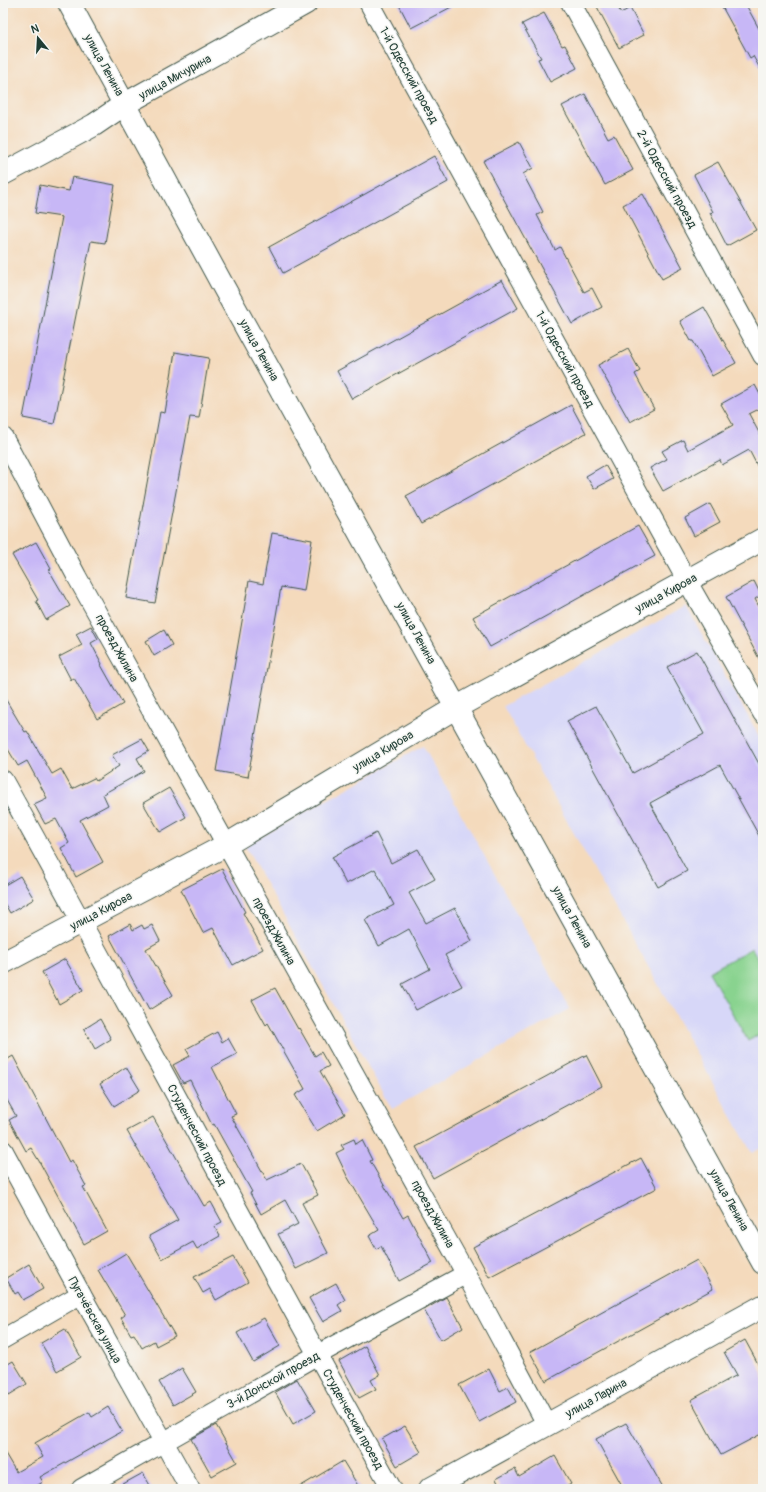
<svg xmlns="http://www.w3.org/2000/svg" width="766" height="1492" font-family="Pangolin,sans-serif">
	<rect width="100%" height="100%" fill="#f6f6f2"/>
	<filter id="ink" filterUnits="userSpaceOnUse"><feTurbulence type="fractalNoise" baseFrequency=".025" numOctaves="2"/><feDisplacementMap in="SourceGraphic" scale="8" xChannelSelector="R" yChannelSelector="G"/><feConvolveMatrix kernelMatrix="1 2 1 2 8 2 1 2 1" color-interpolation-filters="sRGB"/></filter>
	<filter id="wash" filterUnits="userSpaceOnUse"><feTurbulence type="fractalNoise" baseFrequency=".012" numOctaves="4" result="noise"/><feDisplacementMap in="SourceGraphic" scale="16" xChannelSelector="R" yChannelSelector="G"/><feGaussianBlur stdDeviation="0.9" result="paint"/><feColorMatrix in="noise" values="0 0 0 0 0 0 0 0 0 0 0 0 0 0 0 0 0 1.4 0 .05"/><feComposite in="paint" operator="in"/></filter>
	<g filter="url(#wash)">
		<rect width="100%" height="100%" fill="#f4dabc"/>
		<g fill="#d7d7f8">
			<path d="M 686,606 L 763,743 L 763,1147 L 752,1153 L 503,706 Z"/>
			<path d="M 423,746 L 570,1009 L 392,1109 L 245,846 Z"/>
		</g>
		<path fill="#89d38f" stroke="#548862" d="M 752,948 L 763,968 L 763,1032 L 748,1041 L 709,972 Z"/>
		<g id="blocks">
			<g fill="#c7b7f6">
				<path d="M 398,3 L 459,3 L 411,28 Z"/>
				<path d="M 595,3 L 615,3 L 621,13 L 630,8 L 644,35 L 619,48 Z"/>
				<path d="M 720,3 L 745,3 L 763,36 L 763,74 L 753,56 L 750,58 Z"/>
				<path d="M 544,13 L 562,46 L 565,45 L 577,68 L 550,82 L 538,59 L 541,58 L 522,24 Z"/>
				<path d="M 585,94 L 608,138 L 614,135 L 633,170 L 605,185 L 562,106 Z"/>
				<path d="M 519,142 L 533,168 L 523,174 L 543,212 L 537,215 L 555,250 L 560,247 L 584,292 L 592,288 L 602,307 L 572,324 L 483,161 Z"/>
				<path d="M 434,156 L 448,182 L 283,273 L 269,247 Z"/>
				<path d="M 718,162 L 756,230 L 727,246 L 710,213 L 713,212 L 694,175 Z"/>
				<path d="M 72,177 L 115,185 L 105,243 L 91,241 L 54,424 L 23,418 L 62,217 L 35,213 L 40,185 L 69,191 Z"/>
				<path d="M 643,194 L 683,268 L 662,279 L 623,205 Z"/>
				<path d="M 502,280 L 518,308 L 352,399 L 337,371 Z"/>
				<path d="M 704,307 L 736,363 L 712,376 L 693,341 L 691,341 L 680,321 Z"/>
				<path d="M 628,349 L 640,371 L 635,374 L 654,409 L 630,422 L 598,365 Z"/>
				<path d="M 175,352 L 209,358 L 199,418 L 190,417 L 155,603 L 126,598 L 160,412 L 165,413 Z"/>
				<path d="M 755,385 L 763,400 L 763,407 L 749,414 L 763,440 L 763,477 L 749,450 L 722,465 L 720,460 L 663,491 L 650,468 L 667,459 L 662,451 L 683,440 L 688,450 L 733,425 L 721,404 Z"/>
				<path d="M 571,405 L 586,433 L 421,524 L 406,496 Z"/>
				<path d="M 605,465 L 613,479 L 594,489 L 586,476 Z"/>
				<path d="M 710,504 L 720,522 L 694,536 L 685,518 Z"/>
				<path d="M 638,526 L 655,556 L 490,647 L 473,617 Z"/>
				<path d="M 272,533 L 312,540 L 304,591 L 281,587 L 248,777 L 216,771 L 249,581 L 263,584 Z"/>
				<path d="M 36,542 L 51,569 L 49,570 L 70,606 L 46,620 L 36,601 L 38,600 L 12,555 Z"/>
				<path d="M 754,581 L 761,595 L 755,599 L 763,614 L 763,666 L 726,597 Z"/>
				<path d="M 91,626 L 98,639 L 91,643 L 102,664 L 101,665 L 123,704 L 97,719 L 74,678 L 71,680 L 59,657 L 82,645 L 76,634 Z"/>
				<path d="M 164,630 L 172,645 L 154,656 L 146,641 Z"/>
				<path d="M 697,651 L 763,771 L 763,843 L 720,765 L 650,803 L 687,871 L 658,887 L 567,721 L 596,706 L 633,773 L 704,734 L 667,667 Z"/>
				<path d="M 3,695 L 25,732 L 27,731 L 52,774 L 61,769 L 72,789 L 94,778 L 96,781 L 119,766 L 112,755 L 142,739 L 149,751 L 137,758 L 144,771 L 103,794 L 108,805 L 80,820 L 103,862 L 76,877 L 61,848 L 69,843 L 56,819 L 45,824 L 34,804 L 47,798 L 27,761 L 18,766 L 3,741 Z"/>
				<path d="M 169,788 L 186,817 L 160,832 L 143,803 Z"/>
				<path d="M 376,833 L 391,863 L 418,849 L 435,879 L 409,893 L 426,923 L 455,908 L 472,941 L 445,955 L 462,986 L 416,1010 L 402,984 L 430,969 L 409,929 L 379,946 L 365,920 L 394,905 L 375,869 L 346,884 L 332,857 Z"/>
				<path d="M 222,869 L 245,912 L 243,913 L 263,949 L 233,965 L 213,928 L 203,933 L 181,890 Z"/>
				<path d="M 20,876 L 34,899 L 10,913 L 3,901 L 3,886 Z"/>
				<path d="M 130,924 L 133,930 L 142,925 L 144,929 L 152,925 L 160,941 L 146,949 L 173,995 L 149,1010 L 109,936 Z"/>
				<path d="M 65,959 L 83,990 L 59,1004 L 42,972 Z"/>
				<path d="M 275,988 L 298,1029 L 299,1028 L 315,1056 L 321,1052 L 329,1066 L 320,1071 L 345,1114 L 317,1131 L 295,1095 L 305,1089 L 268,1023 L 266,1025 L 252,1000 Z"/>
				<path d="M 100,1019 L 111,1039 L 95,1049 L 84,1029 Z"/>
				<path d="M 217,1032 L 222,1042 L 228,1038 L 237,1054 L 212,1067 L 236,1114 L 231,1116 L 267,1180 L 301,1164 L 318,1195 L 302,1203 L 328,1253 L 296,1269 L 278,1234 L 298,1224 L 285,1200 L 261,1214 L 250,1193 L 252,1192 L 214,1124 L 212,1125 L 190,1080 L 183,1083 L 173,1065 L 190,1056 L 186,1049 Z"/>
				<path d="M 586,1055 L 602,1086 L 433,1178 L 416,1147 Z"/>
				<path d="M 13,1056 L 69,1162 L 72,1160 L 86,1186 L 83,1187 L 107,1231 L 84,1244 L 39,1161 L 31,1148 L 26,1151 L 9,1120 L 16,1116 L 3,1093 L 3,1062 Z"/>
				<path d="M 126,1067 L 140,1090 L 114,1106 L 100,1084 Z"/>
				<path d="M 153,1117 L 204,1206 L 211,1202 L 222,1222 L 214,1226 L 220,1236 L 197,1249 L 193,1242 L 162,1259 L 149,1236 L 178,1220 L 127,1131 Z"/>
				<path d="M 354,1139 L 356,1144 L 362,1140 L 372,1160 L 370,1161 L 403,1218 L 408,1215 L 433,1263 L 399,1281 L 381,1246 L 376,1249 L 369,1236 L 379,1230 L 347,1176 L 336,1153 L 344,1149 L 341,1145 Z"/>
				<path d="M 641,1158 L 657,1188 L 489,1277 L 473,1247 Z"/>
				<path d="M 126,1253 L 175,1336 L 156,1346 L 154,1341 L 142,1348 L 134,1334 L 131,1335 L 121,1318 L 125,1315 L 98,1270 Z"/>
				<path d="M 233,1257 L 248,1282 L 216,1300 L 210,1289 L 203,1293 L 194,1277 Z"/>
				<path d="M 697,1260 L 713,1289 L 546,1381 L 530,1352 Z"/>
				<path d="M 29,1264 L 43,1289 L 23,1300 L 18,1292 L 15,1294 L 6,1278 Z"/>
				<path d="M 336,1283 L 345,1300 L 338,1305 L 342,1311 L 323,1322 L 309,1298 Z"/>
				<path d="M 446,1297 L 463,1327 L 441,1340 L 424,1310 Z"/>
				<path d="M 264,1318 L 280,1346 L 253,1362 L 237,1333 Z"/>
				<path d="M 65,1329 L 81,1357 L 57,1371 L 41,1343 Z"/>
				<path d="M 745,1340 L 763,1373 L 763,1433 L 721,1455 L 691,1400 L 737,1375 L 724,1352 Z"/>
				<path d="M 365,1346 L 380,1375 L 371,1380 L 376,1389 L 359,1398 L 339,1361 Z"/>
				<path d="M 13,1361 L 27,1384 L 9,1395 L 3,1384 L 3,1367 Z"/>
				<path d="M 182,1368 L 196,1392 L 173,1405 L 159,1382 Z"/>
				<path d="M 489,1369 L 500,1391 L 508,1387 L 516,1402 L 479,1422 L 459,1385 Z"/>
				<path d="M 297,1379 L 316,1411 L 293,1424 L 275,1392 Z"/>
				<path d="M 108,1407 L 122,1431 L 40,1477 L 43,1482 L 31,1489 L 3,1489 L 3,1450 L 16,1472 L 43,1457 L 35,1443 L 89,1412 L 92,1417 Z"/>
				<path d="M 626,1423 L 664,1489 L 624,1489 L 596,1439 Z"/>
				<path d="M 216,1425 L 237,1462 L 212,1476 L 191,1439 Z"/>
				<path d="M 405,1426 L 421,1452 L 397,1466 L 382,1439 Z"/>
				<path d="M 555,1456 L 571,1484 L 563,1489 L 497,1489 L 500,1487 L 496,1479 L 515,1469 L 519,1477 Z"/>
				<path d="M 343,1461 L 360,1489 L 296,1489 Z"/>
				<path d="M 143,1473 L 152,1489 L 114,1489 Z"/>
			</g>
		</g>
	</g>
	<g filter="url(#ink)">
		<use href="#blocks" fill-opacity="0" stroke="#3f5548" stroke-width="1"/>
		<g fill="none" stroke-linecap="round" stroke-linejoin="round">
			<defs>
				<g id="minor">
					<path d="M 369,3 L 687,581 L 763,714"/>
					<path d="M 571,3 L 763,356"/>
					<path d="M 3,437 L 77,577 L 466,1274 L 547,1425"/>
					<path d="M 3,780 C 134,1015 260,1254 392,1489"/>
					<path d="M 3,1150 L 81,1294 L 190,1489"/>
					<path d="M 3,1339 L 81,1294"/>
					<path d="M 81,1489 L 317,1355 L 466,1274"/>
				</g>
				<g id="tertiary">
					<path d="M 3,963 L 226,845 L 457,707 L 763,539"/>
					<path d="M 430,1489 L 763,1306"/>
				</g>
				<g id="secondary">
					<path d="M 69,3 L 223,286 L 763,1263"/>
					<path d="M 3,174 L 94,125 L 125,104 L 306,3"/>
				</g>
			</defs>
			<use href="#minor" stroke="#3f5548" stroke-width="21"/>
			<use href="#tertiary" stroke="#3f5548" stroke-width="24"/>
			<use href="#secondary" stroke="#3f5548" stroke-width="24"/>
			<use href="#minor" stroke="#fff" stroke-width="19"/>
			<use href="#tertiary" stroke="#fff" stroke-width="22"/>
			<use href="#secondary" stroke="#fff" stroke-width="22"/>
		</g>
	</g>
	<g text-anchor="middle" stroke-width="3" stroke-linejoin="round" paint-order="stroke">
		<g font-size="12" fill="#1f3d34" stroke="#f6f6f2">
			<text transform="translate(104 65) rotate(61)" y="4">улица Ленина</text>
			<text transform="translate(409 75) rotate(61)" y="4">1-й Одесский проезд</text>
			<text transform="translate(175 77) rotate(-29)" y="4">улица Мичурина</text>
			<text transform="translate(667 179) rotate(61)" y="4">2-й Одесский проезд</text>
			<text transform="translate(259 350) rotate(61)" y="4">улица Ленина</text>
			<text transform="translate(565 359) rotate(61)" y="4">1-й Одесский проезд</text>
			<text transform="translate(666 593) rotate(-29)" y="4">улица Кирова</text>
			<text transform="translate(416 633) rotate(61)" y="4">улица Ленина</text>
			<text transform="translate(117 648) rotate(61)" y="4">проезд Жилина</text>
			<text transform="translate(383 751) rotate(-31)" y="4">улица Кирова</text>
			<text transform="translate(101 911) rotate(-28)" y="4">улица Кирова</text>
			<text transform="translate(572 917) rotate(61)" y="4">улица Ленина</text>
			<text transform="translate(274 931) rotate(61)" y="4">проезд Жилина</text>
			<text transform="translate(197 1135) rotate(62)" y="4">Студенческий проезд</text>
			<text transform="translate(729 1200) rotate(61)" y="4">улица Ленина</text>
			<text transform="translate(433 1214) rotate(61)" y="4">проезд Жилина</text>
			<text transform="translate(95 1320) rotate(61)" y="4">Пугачёвская улица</text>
			<text transform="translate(273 1380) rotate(-29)" y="4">3-й Донской проезд</text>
			<text transform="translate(596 1398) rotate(-29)" y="4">улица Ларина</text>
			<text transform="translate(353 1419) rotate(61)" y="4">Студенческий проезд</text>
		</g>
	</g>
	<rect width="766" height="1492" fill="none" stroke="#f6f6f2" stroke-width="16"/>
	<g transform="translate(38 38) rotate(342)" stroke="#f6f6f2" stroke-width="3" paint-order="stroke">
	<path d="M0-3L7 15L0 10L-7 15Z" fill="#1f3d34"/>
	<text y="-6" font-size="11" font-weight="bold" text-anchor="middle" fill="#1f3d34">N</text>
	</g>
</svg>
